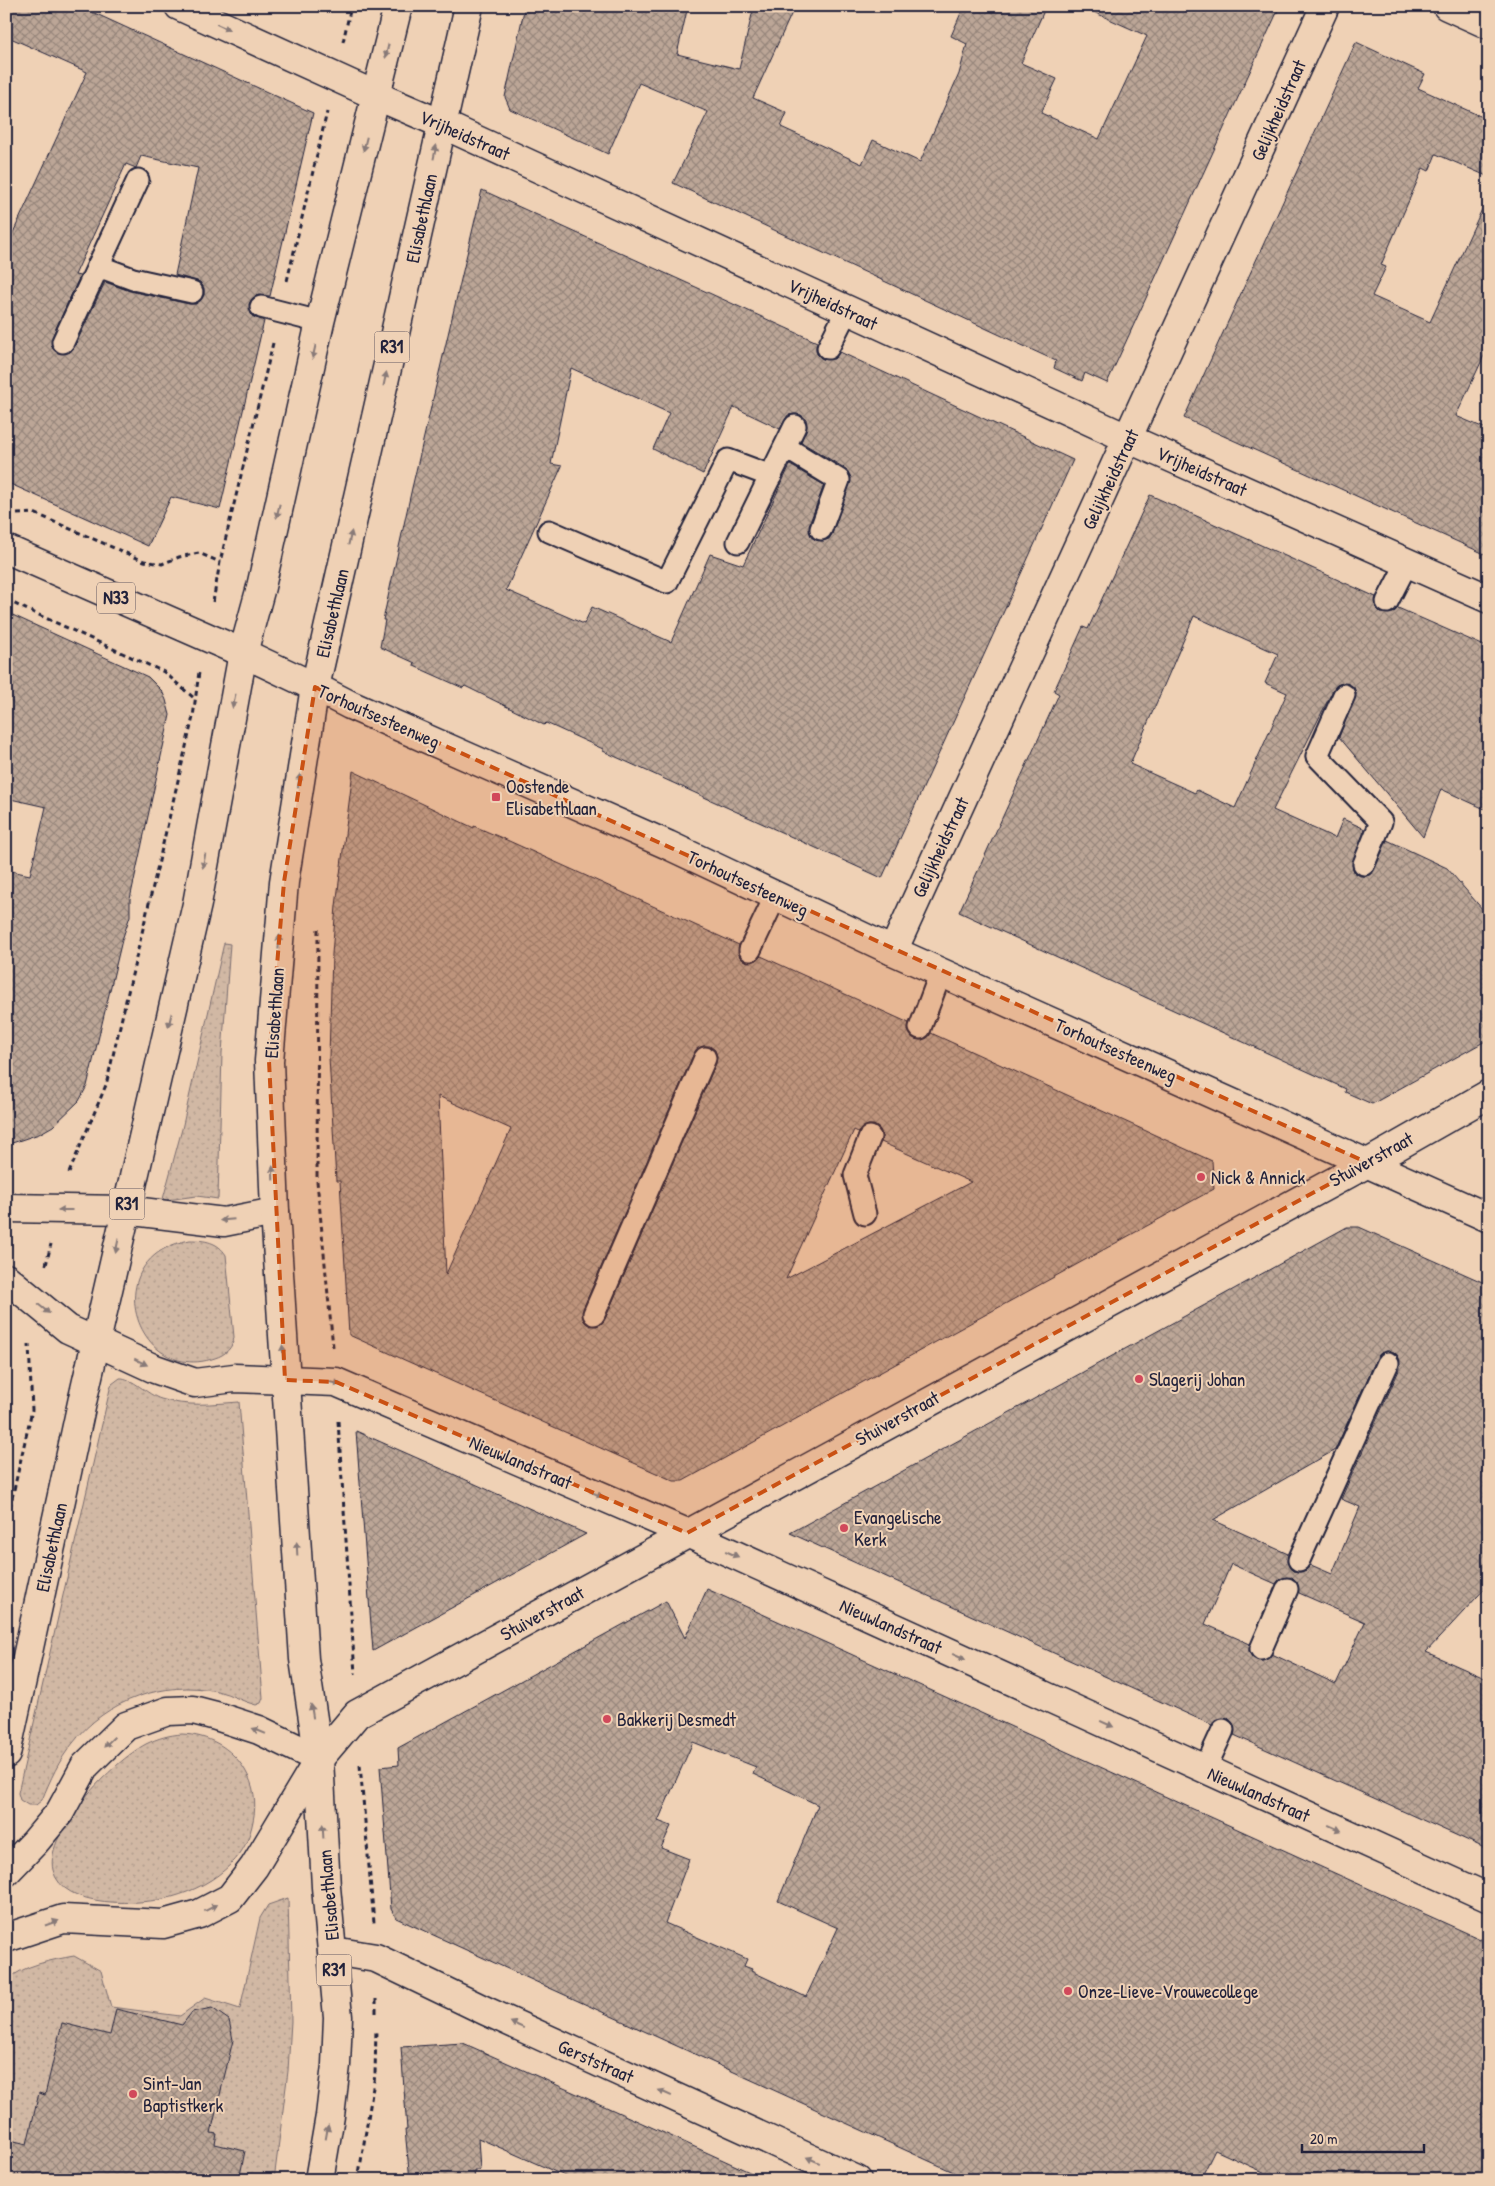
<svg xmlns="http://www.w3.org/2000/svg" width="1495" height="2186" font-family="'Patrick Hand',sans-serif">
	<defs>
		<pattern id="grass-dots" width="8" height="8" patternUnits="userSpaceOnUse" patternTransform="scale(1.25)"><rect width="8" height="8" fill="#d1b8a4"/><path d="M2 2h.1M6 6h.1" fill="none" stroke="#b39e8e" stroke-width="1.8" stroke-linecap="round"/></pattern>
		<pattern id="building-cross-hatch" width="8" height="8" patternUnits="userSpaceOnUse" patternTransform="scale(1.25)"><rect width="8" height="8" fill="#bca697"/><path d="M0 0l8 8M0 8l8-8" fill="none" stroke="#98877c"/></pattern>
	</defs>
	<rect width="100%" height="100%" fill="#efd1b5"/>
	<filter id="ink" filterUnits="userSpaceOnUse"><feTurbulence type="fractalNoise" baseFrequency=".02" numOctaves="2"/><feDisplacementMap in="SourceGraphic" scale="10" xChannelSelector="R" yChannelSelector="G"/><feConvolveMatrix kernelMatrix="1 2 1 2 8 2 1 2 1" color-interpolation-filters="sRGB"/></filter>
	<g filter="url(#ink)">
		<g fill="url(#grass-dots)" stroke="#7a6d70">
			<path d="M 224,943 L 230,944 L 222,1053 L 218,1199 L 197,1196 L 166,1200 L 163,1199 L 182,1129 Z"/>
			<path d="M 190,1240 C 205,1240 218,1242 226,1255 L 234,1337 C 233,1348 225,1355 215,1358 C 136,1386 94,1257 190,1240 Z"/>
			<path d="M 120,1378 C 131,1377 148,1395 161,1399 C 187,1407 212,1404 239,1402 L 263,1698 L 261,1703 L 256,1705 C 243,1702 231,1694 217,1691 C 164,1680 106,1700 73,1743 C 59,1760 50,1780 42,1800 L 36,1805 L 28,1805 L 20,1800 L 18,1793 L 110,1389 L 112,1384 Z"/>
			<path d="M 182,1734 C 208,1735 231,1747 245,1770 C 254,1785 257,1803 253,1821 C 250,1837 243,1853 231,1864 C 215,1880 194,1891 172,1897 C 142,1905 62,1910 53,1870 C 44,1831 114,1761 146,1744 C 158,1738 169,1735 182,1734 Z"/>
			<path d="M 288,1898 L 291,2021 L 288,2071 L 274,2180 L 6,2180 L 6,1981 C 23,1965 52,1960 74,1956 L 101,1971 L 111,2007 L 180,2016 L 205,1998 L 240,2009 L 260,1918 L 268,1905 Z"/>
		</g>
		<g fill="url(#building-cross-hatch)" stroke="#22223b" fill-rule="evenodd">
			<path d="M 6,6 L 79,6 L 313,113 L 270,296 L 257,295 L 252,299 L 249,304 L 252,316 L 264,321 L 220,509 L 171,497 L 148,546 L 6,482 L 6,248 L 87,72 L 6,36 ZM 141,156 L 198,168 L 175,275 L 200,282 L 204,288 L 204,295 L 196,304 L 189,304 L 130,291 L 105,282 L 74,348 L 70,352 L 58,353 L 53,349 L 52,337 L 80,276 L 75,275 L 126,164 L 136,168 Z"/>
			<path d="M 525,6 L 688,6 L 677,54 L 739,69 L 754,6 L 795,6 L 753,98 L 787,113 L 781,127 L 862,164 L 873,140 L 920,162 L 959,74 L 967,44 L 951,36 L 964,6 L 1046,6 L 1021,63 L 1057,79 L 1041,113 L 1099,139 L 1147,36 L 1080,6 L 1280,6 L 1107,383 L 1085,373 L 1082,381 L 1054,368 L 1056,361 L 673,183 L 708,112 L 639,83 L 608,154 L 510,109 L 505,97 Z"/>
			<path d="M 1356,42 L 1425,74 L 1418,88 L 1489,120 L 1489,177 L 1436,154 L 1429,171 L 1423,168 L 1381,265 L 1386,267 L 1372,296 L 1430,322 L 1489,194 L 1489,345 L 1456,416 L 1489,430 L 1489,556 L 1184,418 Z"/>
			<path d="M 482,190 L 817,342 L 816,348 L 817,354 L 823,359 L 834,359 L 840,352 L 1073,460 L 882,878 L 603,751 L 603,749 L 546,723 L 544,725 L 465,686 L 463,688 L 414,666 L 415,663 L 380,647 L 385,620 L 383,620 L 412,488 ZM 571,368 L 669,413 L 653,449 L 703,474 L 734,407 L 780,429 L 788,415 L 795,414 L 801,415 L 806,419 L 807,426 L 801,442 L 846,469 L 851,478 L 832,534 L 829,539 L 823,541 L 816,540 L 811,537 L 809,525 L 824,485 L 790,465 L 743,565 L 710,554 L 671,642 L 592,607 L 584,624 L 506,590 L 562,466 L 551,464 Z"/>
			<path d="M 1150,495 L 1376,597 L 1376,608 L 1382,613 L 1393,613 L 1398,608 L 1489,648 L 1489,811 L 1441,789 L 1423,837 L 1339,737 L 1356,694 L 1354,687 L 1343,683 L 1337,685 L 1333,690 L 1273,810 L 1335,838 L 1343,819 L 1365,829 L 1352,865 L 1354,872 L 1360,876 L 1366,876 L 1372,874 L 1387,840 L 1447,868 L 1489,917 L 1489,1039 L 1372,1104 L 1345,1092 L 1346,1089 L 959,912 L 1059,694 L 1054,691 L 1083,627 L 1088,629 ZM 1194,616 L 1278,654 L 1265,683 L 1287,693 L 1235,808 L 1197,790 L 1195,793 L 1130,764 Z"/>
			<path d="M 6,612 L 148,677 L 162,691 L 166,700 L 170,715 L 130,899 L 130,916 L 122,940 L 87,1086 L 79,1101 L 53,1126 L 39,1134 L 6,1145 L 6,898 L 11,871 L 30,875 L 46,807 L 6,798 Z"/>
			<path d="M 353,771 L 474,828 L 474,826 L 509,841 L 739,945 L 740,957 L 745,961 L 757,960 L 761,956 L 909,1023 L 908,1031 L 915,1039 L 923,1040 L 931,1033 L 1212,1161 L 1214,1189 L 683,1481 L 674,1481 L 349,1335 L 340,1181 L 336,1181 L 329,1057 L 332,954 L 336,906 ZM 703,1046 L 710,1046 L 715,1050 L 717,1056 L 716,1063 L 605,1319 L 601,1324 L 590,1326 L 584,1321 L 583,1309 L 694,1053 ZM 438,1096 L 511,1129 L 446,1274 ZM 868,1125 L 874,1125 L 880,1130 L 882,1136 L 881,1142 L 971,1182 L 786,1279 L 854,1130 L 858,1132 Z"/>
			<path d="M 1347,1227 L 1359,1227 L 1489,1285 L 1489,1584 L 1426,1652 L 1489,1680 L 1489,1850 L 1234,1735 L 1233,1723 L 1228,1718 L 1216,1720 L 1212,1725 L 790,1533 ZM 1387,1351 L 1394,1352 L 1398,1356 L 1400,1368 L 1341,1499 L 1360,1507 L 1332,1574 L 1311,1565 L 1306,1570 L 1300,1572 L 1293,1571 L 1287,1562 L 1288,1554 L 1213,1520 L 1335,1450 L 1377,1358 L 1381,1353 ZM 1231,1564 L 1276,1584 L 1280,1579 L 1292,1577 L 1297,1582 L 1299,1593 L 1365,1622 L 1336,1684 L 1272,1654 L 1263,1661 L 1256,1660 L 1249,1651 L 1250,1644 L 1205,1624 Z"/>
			<path d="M 356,1431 L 433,1465 L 586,1534 L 373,1651 Z"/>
			<path d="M 707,1589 L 1489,1943 L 1489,2180 L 1281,2180 L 1215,2150 L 1200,2180 L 971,2180 L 396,1918 L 391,1909 L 380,1767 L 399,1765 L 398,1748 L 666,1601 L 685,1638 ZM 693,1742 L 756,1767 L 753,1774 L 818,1805 L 778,1901 L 838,1928 L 806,1997 L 751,1971 L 752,1969 L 744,1966 L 747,1959 L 665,1923 L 689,1859 L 661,1848 L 671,1826 L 658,1821 Z"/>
			<path d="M 212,2008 L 229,2020 L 233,2040 L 211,2133 L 217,2134 L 215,2144 L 245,2151 L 239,2180 L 6,2180 L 6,2139 L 27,2144 L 39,2093 L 45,2095 L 62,2023 L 110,2035 L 116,2009 L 182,2025 L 192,2012 Z"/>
			<path d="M 463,2043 L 651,2127 L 767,2180 L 574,2180 L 478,2138 L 480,2170 L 474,2170 L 475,2180 L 410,2180 L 405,2130 L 407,2130 L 401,2047 Z"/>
		</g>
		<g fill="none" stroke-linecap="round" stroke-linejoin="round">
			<defs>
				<g id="service">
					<path d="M 98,266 L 133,279 L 192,292"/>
					<path d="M 261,307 L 320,322"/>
					<path d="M 63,342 L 138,180"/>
					<path d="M 828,348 L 847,310"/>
					<path d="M 785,447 L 839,480 L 821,529"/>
					<path d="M 549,531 L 667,582 L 728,460 L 771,476"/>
					<path d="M 738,542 L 795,426"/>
					<path d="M 1387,602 L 1407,563"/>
					<path d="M 1344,695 L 1317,756 L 1381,822 L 1364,864"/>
					<path d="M 750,950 L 776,895"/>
					<path d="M 920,1028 L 941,972"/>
					<path d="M 865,1214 L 855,1175 L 870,1137"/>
					<path d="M 594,1314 L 705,1058"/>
					<path d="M 1299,1560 L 1388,1363"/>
					<path d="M 1261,1649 L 1287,1589"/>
					<path d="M 1205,1769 L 1223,1730"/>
				</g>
				<g id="minor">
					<path d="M 179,6 L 377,96"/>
					<path d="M 1447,6 L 1489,25"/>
					<path d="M 442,124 L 1129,439 L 1489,599"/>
					<path d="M 893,951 L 1325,6"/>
					<path d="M 6,1208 L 125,1210 L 224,1222 L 275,1212"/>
					<path d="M 6,1278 L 68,1329 L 155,1369 L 195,1383 L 234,1378 L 336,1382 L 687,1533 L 1489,1898"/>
					<path d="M 319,1759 L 357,1714 L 1368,1163 L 1489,1094"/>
					<path d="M 333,1951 L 376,1958 L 486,2011 L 857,2180"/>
				</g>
				<path id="tertiary" d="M 315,687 L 350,705 L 668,845 L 893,951 L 1489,1218"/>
				<g id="primary">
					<path d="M 377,96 L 442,124"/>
					<path d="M 6,549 L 243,653 L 315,687"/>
					<path d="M 6,1754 L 83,1398 L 197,904 L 243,653 L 261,587 L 320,322 L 398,6"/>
					<path d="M 6,1872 L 35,1842 L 60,1812 L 85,1766 L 126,1726 L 168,1711 L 193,1710 L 216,1716 L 259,1730 L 319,1759"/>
					<path d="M 6,1938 L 63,1919 L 163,1924 L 199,1914 L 230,1898 L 254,1867 L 319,1759"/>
					<path d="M 319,2180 L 330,2116 L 336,2065 L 338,2017 L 326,1887 L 319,1759 L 304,1659 L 275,1212 L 269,1061 L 284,882 L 315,687 L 469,6"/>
				</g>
			</defs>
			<use href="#service" stroke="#22223b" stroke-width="25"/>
			<use href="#minor" stroke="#22223b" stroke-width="31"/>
			<use href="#tertiary" stroke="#22223b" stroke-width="31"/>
			<use href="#primary" stroke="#22223b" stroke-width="31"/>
			<g stroke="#22223b" stroke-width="3" stroke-dasharray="5 4" stroke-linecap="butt">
				<path d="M 343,42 L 351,6"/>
				<path d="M 287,281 L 327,112"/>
				<path d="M 17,514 L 34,513 L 144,561 L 162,564 L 179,557 L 199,553 L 220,562"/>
				<path d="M 6,600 L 164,672 L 195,699"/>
				<path d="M 213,602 L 220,562 L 273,343"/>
				<path d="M 318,929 L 317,1181 L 333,1347"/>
				<path d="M 69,1173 L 106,1085 L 193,717 L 199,672"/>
				<path d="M 46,1265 L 51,1244"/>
				<path d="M 338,1421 L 355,1674"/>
				<path d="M 6,1525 L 32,1410 L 29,1344"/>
				<path d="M 360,1765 L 374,1923"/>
				<path d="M 376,2013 L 376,1997"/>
				<path d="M 358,2180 L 375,2075 L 376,2029"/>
			</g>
			<use href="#service" stroke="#efd1b5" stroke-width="21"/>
			<use href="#minor" stroke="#efd1b5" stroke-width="28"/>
			<use href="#tertiary" stroke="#efd1b5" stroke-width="28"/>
			<use href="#primary" stroke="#efd1b5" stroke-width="28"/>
		</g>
		<defs><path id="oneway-solid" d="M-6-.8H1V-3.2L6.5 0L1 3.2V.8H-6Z" transform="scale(1.25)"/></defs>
		<g fill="#887a78">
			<use href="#oneway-solid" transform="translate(223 27) rotate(25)"/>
			<use href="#oneway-solid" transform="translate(387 51) rotate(103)"/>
			<use href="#oneway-solid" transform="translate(365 144) rotate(104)"/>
			<use href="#oneway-solid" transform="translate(435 152) rotate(-78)"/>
			<use href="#oneway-solid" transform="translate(314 352) rotate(103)"/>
			<use href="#oneway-solid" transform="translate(385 379) rotate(-78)"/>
			<use href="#oneway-solid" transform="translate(278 511) rotate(103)"/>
			<use href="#oneway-solid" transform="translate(350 538) rotate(-77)"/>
			<use href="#oneway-solid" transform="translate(234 701) rotate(102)"/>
			<use href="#oneway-solid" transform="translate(299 781) rotate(-81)"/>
			<use href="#oneway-solid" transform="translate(204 861) rotate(100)"/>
			<use href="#oneway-solid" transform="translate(279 942) rotate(-85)"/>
			<use href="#oneway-solid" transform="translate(170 1020) rotate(103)"/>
			<use href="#oneway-solid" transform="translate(273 1173) rotate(-92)"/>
			<use href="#oneway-solid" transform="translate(65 1210) rotate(-180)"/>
			<use href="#oneway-solid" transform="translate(227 1220) rotate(175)"/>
			<use href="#oneway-solid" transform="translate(117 1246) rotate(102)"/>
			<use href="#oneway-solid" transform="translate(44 1309) rotate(39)"/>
			<use href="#oneway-solid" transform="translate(283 1352) rotate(-94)"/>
			<use href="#oneway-solid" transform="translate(141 1362) rotate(26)"/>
			<use href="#oneway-solid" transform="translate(334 1383) rotate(11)"/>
			<use href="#oneway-solid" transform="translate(596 1494) rotate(23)"/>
			<use href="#oneway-solid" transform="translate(297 1549) rotate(-93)"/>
			<use href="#oneway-solid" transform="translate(732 1554) rotate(24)"/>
			<use href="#oneway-solid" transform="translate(959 1657) rotate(24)"/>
			<use href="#oneway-solid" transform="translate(312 1711) rotate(-99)"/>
			<use href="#oneway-solid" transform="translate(1107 1724) rotate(24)"/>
			<use href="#oneway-solid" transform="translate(259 1731) rotate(-158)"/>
			<use href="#oneway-solid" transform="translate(109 1742) rotate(135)"/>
			<use href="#oneway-solid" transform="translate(1335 1828) rotate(24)"/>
			<use href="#oneway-solid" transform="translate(323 1831) rotate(-93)"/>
			<use href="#oneway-solid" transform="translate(211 1908) rotate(-27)"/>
			<use href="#oneway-solid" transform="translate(52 1923) rotate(-19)"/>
			<use href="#oneway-solid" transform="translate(517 2025) rotate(-156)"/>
			<use href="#oneway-solid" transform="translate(665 2093) rotate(-156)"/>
			<use href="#oneway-solid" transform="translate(327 2132) rotate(-80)"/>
			<use href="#oneway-solid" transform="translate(813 2160) rotate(-156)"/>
		</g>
	</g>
	<path fill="#ca5113" fill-opacity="0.2" stroke="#ca5113" stroke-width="4" stroke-dasharray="10 6" stroke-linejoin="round" d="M 315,687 L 1368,1163 L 687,1533 L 336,1382 L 285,1380 L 269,1061 L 284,882 Z"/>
	<g fill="#d1495b" stroke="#efd1b5" stroke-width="2">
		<rect x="491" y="792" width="10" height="10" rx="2.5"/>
		<circle cx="1201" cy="1177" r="5"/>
		<circle cx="1139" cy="1379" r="5"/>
		<circle cx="844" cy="1528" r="5"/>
		<circle cx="607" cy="1719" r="5"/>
		<circle cx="1068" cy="1991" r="5"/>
		<circle cx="133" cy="2094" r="5"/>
	</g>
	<g text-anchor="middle" stroke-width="4" stroke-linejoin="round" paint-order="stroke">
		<g fill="#efd1b5" stroke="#605660" stroke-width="1">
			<rect x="374.5" y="331.5" width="35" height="31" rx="4"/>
			<rect x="97" y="582.5" width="38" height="31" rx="4"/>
			<rect x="109.5" y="1188.5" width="35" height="31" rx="4"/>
			<rect x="316.5" y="1954.5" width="35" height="31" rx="4"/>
		</g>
		<g font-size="18" font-weight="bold" fill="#22223b">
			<text x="392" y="353">R31</text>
			<text x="116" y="604">N33</text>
			<text x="127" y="1210">R31</text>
			<text x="334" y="1976">R31</text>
		</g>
		<g font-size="19" fill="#22223b" stroke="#efd1b5">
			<text transform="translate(1278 110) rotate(-66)" y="7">Gelijkheidstraat</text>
			<text transform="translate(465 135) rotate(24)" y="7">Vrijheidstraat</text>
			<text transform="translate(421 218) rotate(-78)" y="7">Elisabethlaan</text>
			<text transform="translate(833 304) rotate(25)" y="7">Vrijheidstraat</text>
			<text transform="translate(1202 471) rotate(24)" y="7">Vrijheidstraat</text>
			<text transform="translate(1110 479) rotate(-65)" y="7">Gelijkheidstraat</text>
			<text transform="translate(332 613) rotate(-77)" y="7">Elisabethlaan</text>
			<text transform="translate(379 716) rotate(24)" y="7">Torhoutsesteenweg</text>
			<text transform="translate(940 847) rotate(-65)" y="7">Gelijkheidstraat</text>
			<text transform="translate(748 883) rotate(25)" y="7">Torhoutsesteenweg</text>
			<text transform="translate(274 1013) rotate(-86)" y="7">Elisabethlaan</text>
			<text transform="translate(1116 1050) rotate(24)" y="7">Torhoutsesteenweg</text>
			<text transform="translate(1371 1159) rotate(-29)" y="7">Stuiverstraat</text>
			<text transform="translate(897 1418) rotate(-29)" y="7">Stuiverstraat</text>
			<text transform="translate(521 1462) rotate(23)" y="7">Nieuwlandstraat</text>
			<text transform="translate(51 1547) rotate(-78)" y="7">Elisabethlaan</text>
			<text transform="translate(542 1613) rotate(-29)" y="7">Stuiverstraat</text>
			<text transform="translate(891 1626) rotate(24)" y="7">Nieuwlandstraat</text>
			<text transform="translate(1259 1794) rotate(24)" y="7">Nieuwlandstraat</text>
			<text transform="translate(328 1895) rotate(-95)" y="7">Elisabethlaan</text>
			<text transform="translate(596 2061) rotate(24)" y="7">Gerststraat</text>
		</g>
		<g font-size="19" fill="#22223b" stroke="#efd1b5" text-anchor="start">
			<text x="506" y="793">Oostende<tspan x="506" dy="22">Elisabethlaan</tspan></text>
			<text x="1211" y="1184">Nick &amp; Annick</text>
			<text x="1149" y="1386">Slagerij Johan</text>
			<text x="854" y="1524">Evangelische<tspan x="854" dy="22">Kerk</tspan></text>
			<text x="617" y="1726">Bakkerij Desmedt</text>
			<text x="1078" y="1998">Onze-Lieve-Vrouwecollege</text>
			<text x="143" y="2090">Sint-Jan<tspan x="143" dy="22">Baptistkerk</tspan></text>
		</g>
	</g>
	<rect width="1495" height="2186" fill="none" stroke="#efd1b5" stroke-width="25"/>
	<rect x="12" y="12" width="1470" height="2161" fill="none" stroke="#22223b" stroke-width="2" filter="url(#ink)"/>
	<path d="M1302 2144v8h122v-8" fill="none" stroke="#22223b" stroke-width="2.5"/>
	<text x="1310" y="2144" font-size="15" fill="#22223b" stroke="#efd1b5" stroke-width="4" paint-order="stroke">20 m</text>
</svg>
